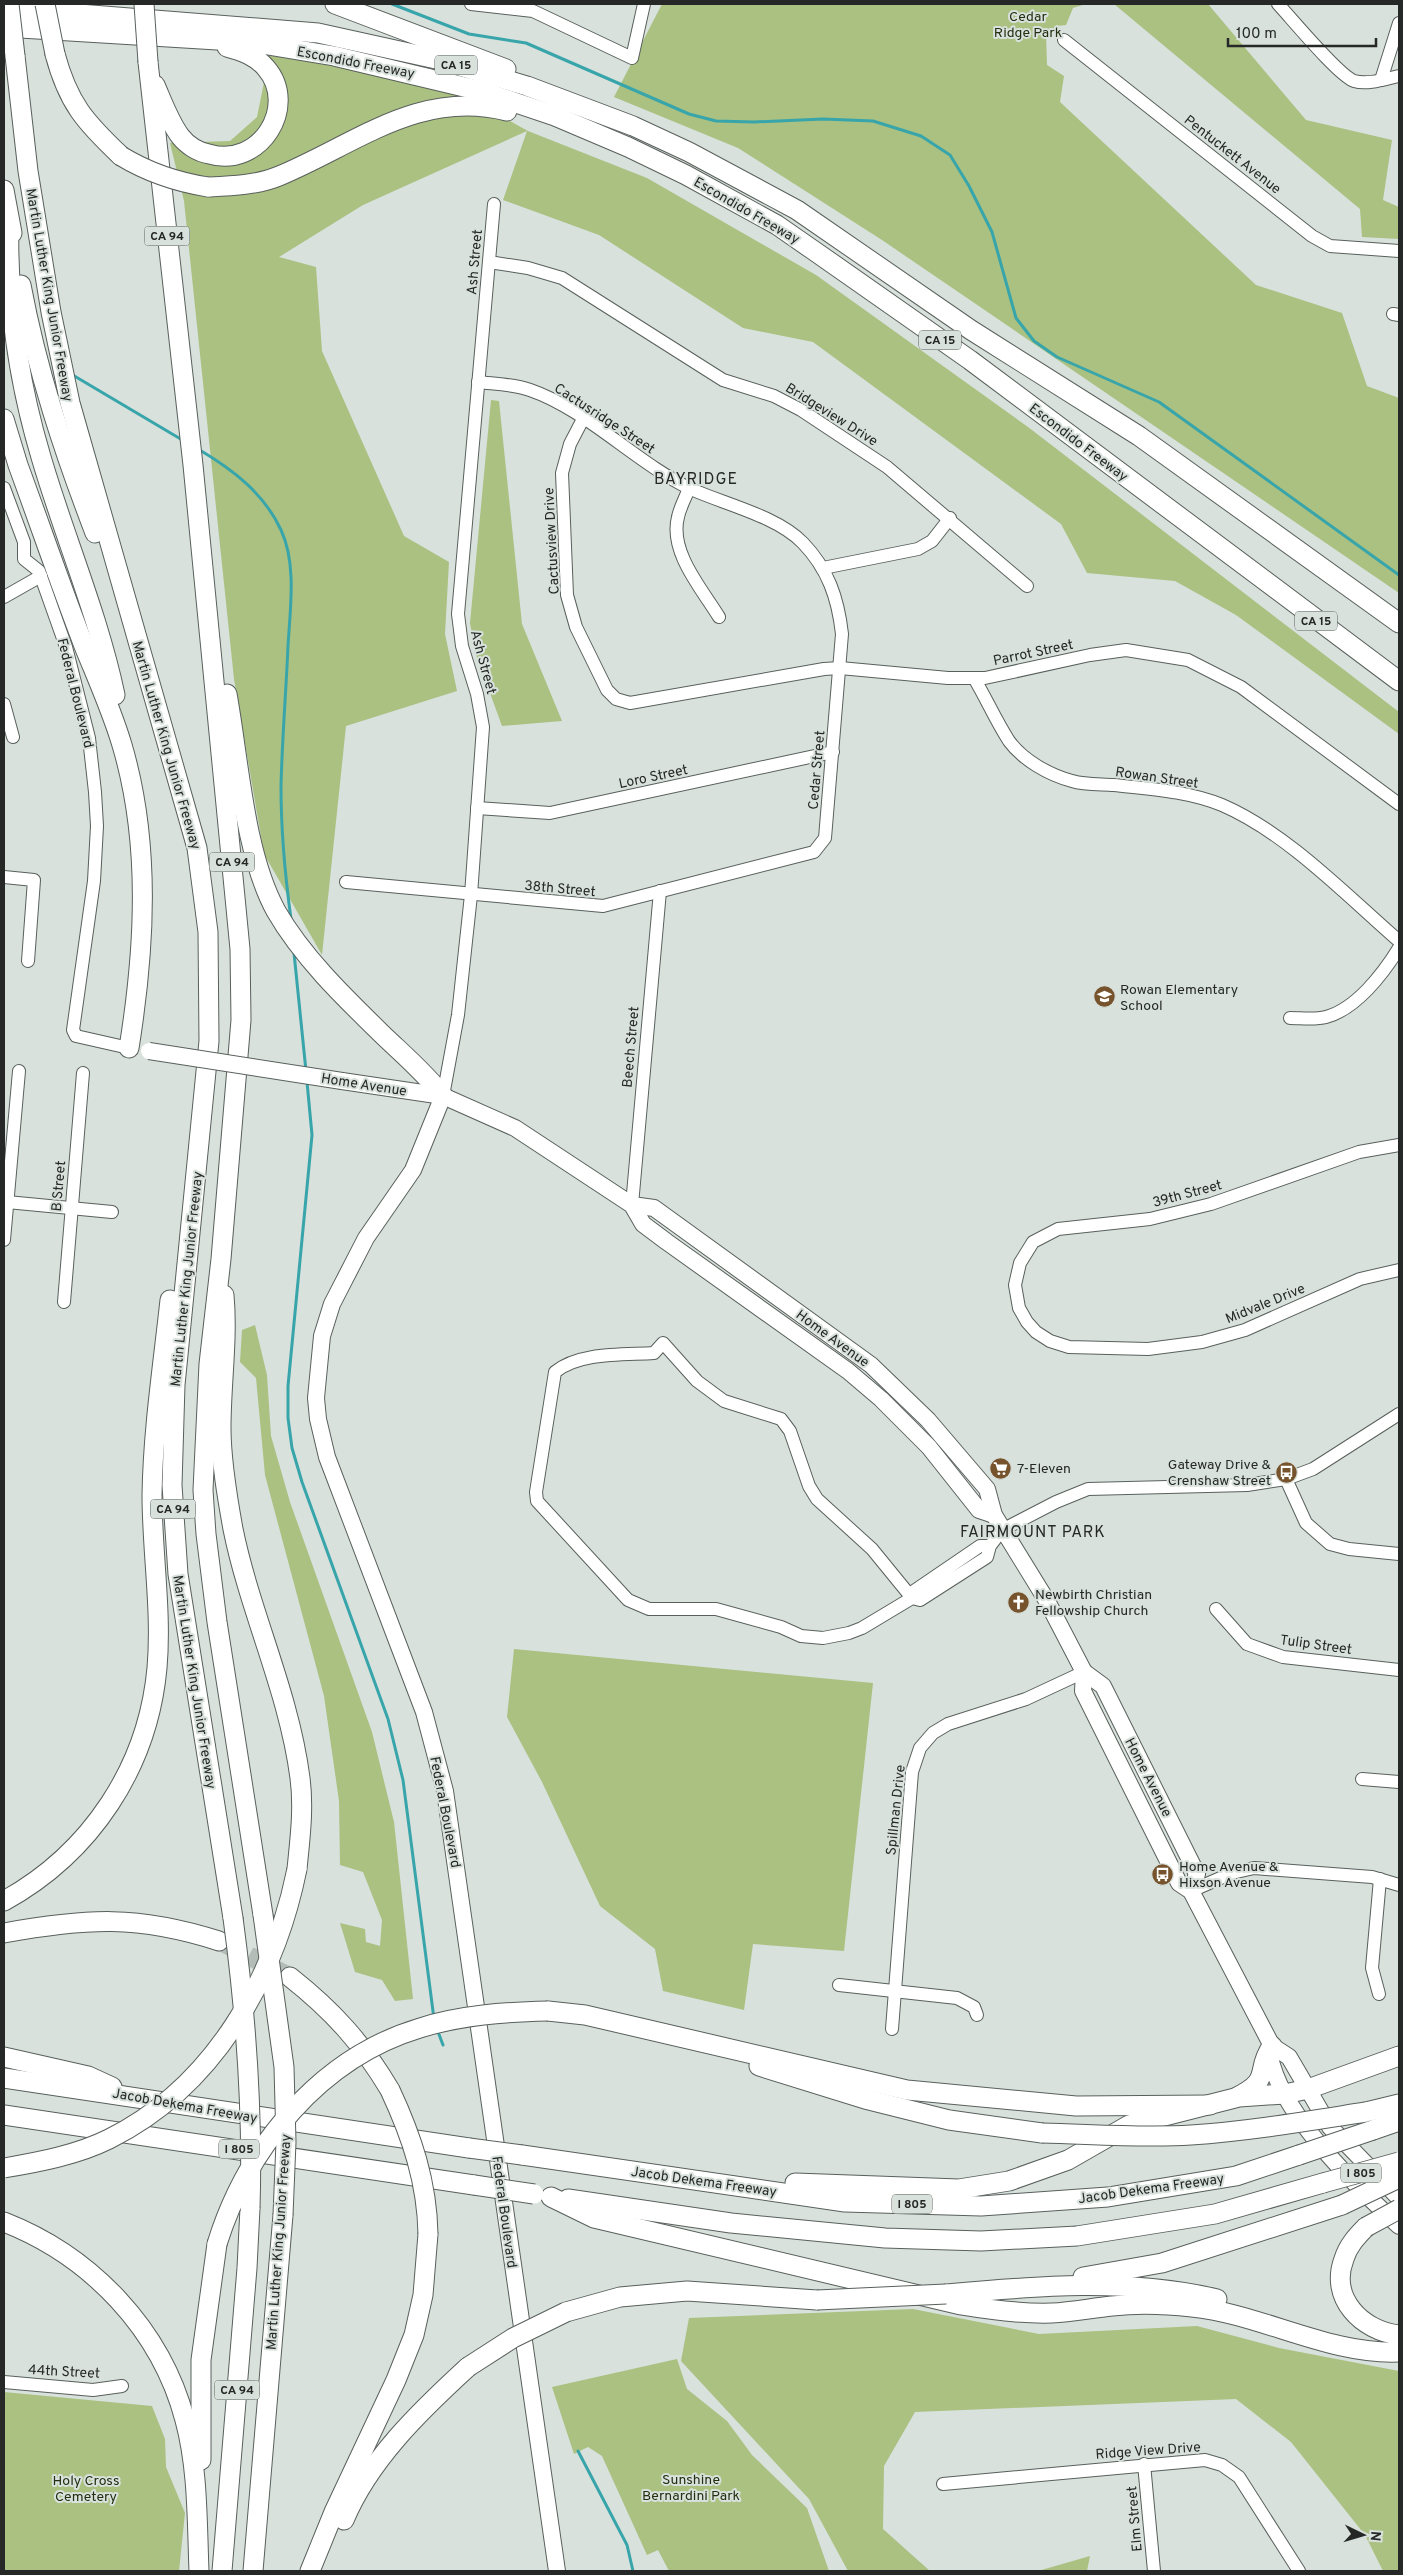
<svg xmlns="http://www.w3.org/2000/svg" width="1403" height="2575" font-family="Overpass,sans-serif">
	<rect width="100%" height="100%" fill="#d8e1dc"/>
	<g fill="#aac181">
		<path d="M 662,4 L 1086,4 L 1073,8 L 1066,25 L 1057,26 L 1046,33 L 1047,65 L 1064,76 L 1060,102 L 1256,285 L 1342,313 L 1367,386 L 1399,398 L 1399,593 L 882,240 L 738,148 L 614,97 Z"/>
		<path d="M 1114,4 L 1208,4 L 1306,120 L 1392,140 L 1383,200 L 1399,207 L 1399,239 L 1362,237 L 1360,209 Z"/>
		<path d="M 270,53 L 389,75 L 459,93 L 528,131 L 647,178 L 816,275 L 1028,427 L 1399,712 L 1399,734 L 1236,615 L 1175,581 L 1087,573 L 1061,524 L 813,342 L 743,328 L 599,235 L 503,200 L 527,131 L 363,205 L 279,257 L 316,267 L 322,351 L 404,536 L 449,562 L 445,634 L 457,691 L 346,726 L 322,955 L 264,854 L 234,679 L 184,201 L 170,143 L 230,141 L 257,117 Z"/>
		<path d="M 491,400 L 499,401 L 522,624 L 562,721 L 502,726 L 475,652 L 470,623 Z"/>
		<path d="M 255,1325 L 267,1375 L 271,1436 L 290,1502 L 372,1732 L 394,1822 L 413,1999 L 395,2001 L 382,1980 L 355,1972 L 340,1923 L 365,1929 L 366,1942 L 380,1946 L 382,1920 L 363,1872 L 340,1865 L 339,1801 L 324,1696 L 265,1475 L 256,1378 L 240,1362 L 242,1330 Z"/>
		<path d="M 514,1649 L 873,1683 L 844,1951 L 753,1944 L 744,2010 L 663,1991 L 655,1949 L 600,1906 L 542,1782 L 507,1717 Z"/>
		<path d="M 913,2309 L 1039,2334 L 1197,2326 L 1279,2348 L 1399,2371 L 1399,2571 L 1383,2571 L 1365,2535 L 1291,2442 L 1236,2399 L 915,2412 L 884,2466 L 883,2529 L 930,2571 L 848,2571 L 809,2499 L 681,2361 L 689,2318 Z"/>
		<path d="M 677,2359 L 687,2389 L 727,2421 L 752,2455 L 807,2508 L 829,2571 L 669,2571 L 658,2550 L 647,2555 L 602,2456 L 588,2447 L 574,2454 L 552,2387 Z"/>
		<path d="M 4,2392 L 152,2406 L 165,2439 L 166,2467 L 185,2513 L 179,2571 L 4,2571 Z"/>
		<path d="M 1090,2556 L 1087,2571 L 1038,2571 Z"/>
	</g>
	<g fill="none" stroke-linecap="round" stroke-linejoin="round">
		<g stroke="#38a5ab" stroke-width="3">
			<path d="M 392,4 L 469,34 L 526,43 L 689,114 L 716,121 L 754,122 L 823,119 L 873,121 L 921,136 L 950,155 L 969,186 L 992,232 L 1016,318 L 1034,341 L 1057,357 L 1159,402 L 1399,575"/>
			<path d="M 71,374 L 184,441"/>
			<path d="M 198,449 C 232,469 264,493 281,530 C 297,564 290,610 288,646 C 286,693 282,740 281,787 C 281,831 285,875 291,919"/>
			<path d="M 294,953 L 306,1071"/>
			<path d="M 307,1082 L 312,1135 L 288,1386 L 288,1418 L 292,1448 L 302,1482 L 388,1719 L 403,1780 L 434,2019"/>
			<path d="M 437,2029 L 443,2045"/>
			<path d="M 578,2451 L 627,2545 L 633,2571"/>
		</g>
		<path stroke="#b4bcb8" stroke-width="19" stroke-dasharray="19 9" stroke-linecap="butt" d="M 224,1943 L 290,1977"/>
		<defs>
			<g id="minor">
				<path d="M 471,4 L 533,11 L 632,58 L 644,4"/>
				<path d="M 1278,4 C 1292,19 1338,75 1354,81 C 1368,85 1385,79 1399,76"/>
				<path d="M 1064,40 L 1312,236 L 1330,246 L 1399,251"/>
				<path d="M 1381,80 L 1399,23"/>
				<path d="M 489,262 L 528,268 L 562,278 L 723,380 L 774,396 L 801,410 L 887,467 L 1027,586"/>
				<path d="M 1393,314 L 1399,315"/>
				<path d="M 583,419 L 570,444 L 562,473 L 567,595 L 576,627 L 607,690 L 616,699 L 630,703 L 824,669 L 840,668 L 948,678 L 985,678 L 1090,655 L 1126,650 L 1188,660 L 1241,687 L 1399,804"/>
				<path d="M 4,488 L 24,542 L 24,559 L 39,571 L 66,647 L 89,738 L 95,792 L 97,826 L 94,881 L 73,1030 L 76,1036 L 129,1048"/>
				<path d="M 689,488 C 686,497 680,507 678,517 C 669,552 702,589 719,617"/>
				<path d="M 823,568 L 918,549 L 932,541 L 950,518"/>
				<path d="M 4,597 L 41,576"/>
				<path d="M 974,678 C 986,698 996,721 1009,741 C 1023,760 1049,775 1072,781 C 1085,785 1100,784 1114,785 C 1150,789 1188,791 1222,805 C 1287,833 1346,895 1399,941"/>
				<path d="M 4,704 L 13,737"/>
				<path d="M 477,808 L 550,813 L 833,752"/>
				<path d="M 4,877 L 34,880 L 28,961"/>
				<path d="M 346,882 L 603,906 L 814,852 L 825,838 L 842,634 C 838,598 828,569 803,543 C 777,516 724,504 691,489 C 636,463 586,409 530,390 C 513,384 495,384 478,382"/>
				<path d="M 1290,1018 C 1301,1018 1315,1020 1326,1017 C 1356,1009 1383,974 1399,948"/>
				<path d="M 443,1096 L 458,1015 L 471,895 L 483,727 L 477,694 L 462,646 L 458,614 L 494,204"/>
				<path d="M 1399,1145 L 1359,1152 L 1211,1204 L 1150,1219 L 1058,1229 L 1033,1242 L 1020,1263 L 1015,1285 L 1019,1308 L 1027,1322 L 1036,1332 L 1050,1341 L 1069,1347 L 1148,1349 L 1202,1342 L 1245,1330 L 1360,1279 L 1399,1270"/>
				<path d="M 7,1202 L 112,1212"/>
				<path d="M 632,1205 L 660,891"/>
				<path d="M 4,1240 L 19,1071"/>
				<path d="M 64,1302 L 83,1073"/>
				<path d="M 1286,1479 L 1306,1523 L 1330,1544 L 1349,1549 L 1399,1554"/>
				<path d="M 990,1546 L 980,1546 L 914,1591 L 912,1598 L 862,1628 L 849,1633 L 823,1638 L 801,1636 L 781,1627 L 716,1609 L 649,1609 L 628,1600 L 537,1501 L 536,1492 L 555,1372 C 579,1352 623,1355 654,1353 L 663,1343 L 697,1381 L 724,1401 L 781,1419 L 790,1431 L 809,1486 L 817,1499 L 872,1549 L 912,1598 L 920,1600 L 987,1557 L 990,1546 L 1002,1530 L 1056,1502 L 1088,1489 L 1247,1485 L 1286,1479 L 1313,1469 L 1399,1414"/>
				<path d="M 1216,1609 L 1247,1644 L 1283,1657 L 1399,1670"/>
				<path d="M 1362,1779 L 1399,1782"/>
				<path d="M 1191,1891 L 1232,1873 L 1254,1868 L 1372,1877 L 1399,1885"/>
				<path d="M 839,1985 L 957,1998 L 974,2007 L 977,2015"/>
				<path d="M 1379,1994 L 1372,1968 L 1380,1879"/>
				<path d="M 892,2029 L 912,1772 L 920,1748 L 933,1733 L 948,1724 L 1026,1699 L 1084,1672"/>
				<path d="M 4,2382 L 93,2390 L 122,2386"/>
				<path d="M 1144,2464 L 1154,2571"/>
				<path d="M 943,2484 L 1205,2460 L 1222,2465 L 1239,2477 L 1299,2571"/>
			</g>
			<g id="major">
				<path d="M 342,1081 L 443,1096 L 515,1128 L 632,1205 L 643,1224 L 667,1242 L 848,1371 L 881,1399 L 929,1447 L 979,1510 L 994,1515"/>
				<path d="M 443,1096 L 413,1170 L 366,1238 L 332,1304 L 322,1336 L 316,1398 L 318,1419 L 327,1457 L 424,1712 L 445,1791 L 557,2571"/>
				<path d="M 632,1205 L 654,1208 L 871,1365 L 928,1420 L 987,1489 L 994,1515 L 1047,1601 L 1084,1672 L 1083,1691 L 1179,1883 L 1191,1891 L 1272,2046 C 1272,2052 1270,2060 1272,2065 C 1288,2121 1357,2187 1399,2226"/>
				<path d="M 1084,1672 L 1103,1686 L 1197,1874 L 1191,1891"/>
				<path d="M 1272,2046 L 1289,2057 L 1330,2127 L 1399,2198"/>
			</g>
			<g id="highway">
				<path d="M 335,4 L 506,69"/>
				<path d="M 4,8 L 318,33 L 436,59 L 527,86 L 633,126 L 689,152 L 797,210 L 971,330 L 1139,436 L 1399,623"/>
				<path d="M 4,27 L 250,42 L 334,56 L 481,91 L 555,116 L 628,147 L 686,175 L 777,225 L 813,250 L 970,360 L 1399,681"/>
				<path d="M 55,54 C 68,103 85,122 121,156"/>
				<path d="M 15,56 L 28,171 L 51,312 L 70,403 L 197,848 L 208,932 L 209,1041 L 175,1385 L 172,1485 L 178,1574 L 233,1918"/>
				<path d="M 148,62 L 193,465 L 240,949 L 241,1020 L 221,1259 L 209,1364 L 203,1490 L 206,1534 L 217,1622 L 263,1915"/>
				<path d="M 155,85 C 162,101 169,121 180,136 C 187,145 198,152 209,154 C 260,169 299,106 266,68 C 256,56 242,51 227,47"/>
				<path d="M 208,187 C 231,186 258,185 279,176 C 356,144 419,89 507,111"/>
				<path d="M 4,190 L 12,233"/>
				<path d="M 9,221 C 7,301 18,380 41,457 C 64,536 98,614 115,695"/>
				<path d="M 21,285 C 37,371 64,452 95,533"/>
				<path d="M 4,419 L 18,465 C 40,525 61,586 84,646 C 97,678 112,711 122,745 C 151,843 145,948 129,1048"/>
				<path d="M 227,694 C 239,760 244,853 276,911 C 303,958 346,999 385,1037 C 405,1056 426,1074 443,1096"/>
				<path d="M 224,1295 C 228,1339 221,1383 221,1428 C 221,1461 227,1496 233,1529 C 250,1613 289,1692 300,1778 C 304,1808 300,1839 297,1869"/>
				<path d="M 4,1901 C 91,1853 148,1767 157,1668 C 162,1611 152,1552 152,1495 C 153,1430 163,1365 170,1300"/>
				<path d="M 4,1933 C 87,1918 138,1915 219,1941"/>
				<path d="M 290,1977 C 333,2011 362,2043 390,2090"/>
				<path d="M 548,2011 L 585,2015 L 907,2090 L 1076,2106 L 1210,2105"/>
				<path d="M 4,2057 L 88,2076 L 112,2087"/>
				<path d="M 759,2066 L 865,2099 L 949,2120 L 1042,2133"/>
				<path d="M 4,2078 L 469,2148"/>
				<path d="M 1239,2097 L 1285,2094 L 1308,2089 L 1399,2056"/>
				<path d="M 1366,2112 L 1399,2104"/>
				<path d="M 4,2115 L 474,2185"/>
				<path d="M 1373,2130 L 1399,2121"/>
				<path d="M 522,2155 L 845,2202 L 981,2206 L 1108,2197 L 1236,2176 L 1299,2155"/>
				<path d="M 795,2183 L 959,2189 L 1009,2181 L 1068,2160 L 1129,2125 L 1235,2098 C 1274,2079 1254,2072 1272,2046"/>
				<path d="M 551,2197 L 594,2218 L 961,2305 C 991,2310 1021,2314 1052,2313 C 1072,2312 1092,2308 1112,2306 C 1139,2303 1165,2304 1192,2307 C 1261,2314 1329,2355 1399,2352"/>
				<path d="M 568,2199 L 731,2223 L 885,2238 L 981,2241 L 1077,2236 L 1215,2214 L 1323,2183"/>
				<path d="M 4,2222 C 91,2256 161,2329 185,2420 C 198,2468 197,2521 199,2571"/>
				<path d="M 1366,2227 C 1356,2237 1348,2246 1344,2259 C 1329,2298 1362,2331 1399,2335"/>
				<path d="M 1083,2277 L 1162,2263 L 1342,2205"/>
				<path d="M 946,2294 C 1037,2286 1127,2278 1217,2299"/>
				<path d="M 566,2312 L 620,2297 L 687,2291 L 817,2300"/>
				<path d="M 201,2460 L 201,2360 L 217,2244"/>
				<path d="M 344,2520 C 369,2460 420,2411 468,2367"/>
				<path d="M 222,2571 L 247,2268 L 250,2208"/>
				<path d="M 253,2571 L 283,2215"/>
				<path d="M 310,2571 L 334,2512 L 396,2380 L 414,2335 L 423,2295 L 428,2234"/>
			</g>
		</defs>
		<use href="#minor" stroke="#59605c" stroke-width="14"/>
		<use href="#major" stroke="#59605c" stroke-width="18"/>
		<use href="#highway" stroke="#59605c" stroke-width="21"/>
		<use href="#minor" stroke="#fff" stroke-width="12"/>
		<use href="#major" stroke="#fff" stroke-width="16"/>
		<use href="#highway" stroke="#fff" stroke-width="19"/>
		<defs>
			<path id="major-bridge" d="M 149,1051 L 342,1081"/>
			<g id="highway-bridge">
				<path d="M 9,4 L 15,56"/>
				<path d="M 45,4 L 55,54"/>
				<path d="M 144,4 L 148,62"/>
				<path d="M 121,156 C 149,173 176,182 208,187"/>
				<path d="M 263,1915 L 284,2067 L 286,2142 L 283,2215"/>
				<path d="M 233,1918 C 246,2014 253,2111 250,2208"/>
				<path d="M 390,2090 C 412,2137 427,2182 428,2234"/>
				<path d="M 1042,2133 C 1091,2134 1141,2138 1191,2135 C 1250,2131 1308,2121 1366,2112"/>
				<path d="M 469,2148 L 522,2155"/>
				<path d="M 1299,2155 L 1373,2130"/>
				<path d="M 4,2168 C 39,2162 77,2155 109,2139 C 214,2087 275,1978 297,1869"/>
				<path d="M 1323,2183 L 1399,2162"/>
				<path d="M 474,2185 L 534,2194"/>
				<path d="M 1342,2205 L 1399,2178"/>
				<path d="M 1366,2227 L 1399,2209"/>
				<path d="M 217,2244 C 247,2147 320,2058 420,2028 C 461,2015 505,2012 548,2011"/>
				<path d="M 817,2300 L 946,2294"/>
				<path d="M 468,2367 L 513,2338 L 566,2312"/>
			</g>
		</defs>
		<use href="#major-bridge" stroke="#59605c" stroke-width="18" stroke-linecap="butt"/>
		<use href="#highway-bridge" stroke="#59605c" stroke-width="21" stroke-linecap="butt"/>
		<use href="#major-bridge" stroke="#fff" stroke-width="16"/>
		<use href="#highway-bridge" stroke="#fff" stroke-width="19"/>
	</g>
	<defs>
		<symbol id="school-disc" viewBox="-11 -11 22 22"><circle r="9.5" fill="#76532c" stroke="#d8e1dc"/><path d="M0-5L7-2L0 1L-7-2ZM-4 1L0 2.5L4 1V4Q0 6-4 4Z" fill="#fff"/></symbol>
		<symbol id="supermarket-disc" viewBox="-11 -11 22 22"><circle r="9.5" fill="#76532c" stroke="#d8e1dc"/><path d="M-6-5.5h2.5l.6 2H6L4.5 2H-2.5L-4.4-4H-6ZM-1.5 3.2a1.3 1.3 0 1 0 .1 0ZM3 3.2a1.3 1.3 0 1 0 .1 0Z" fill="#fff"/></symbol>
		<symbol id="bus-disc" viewBox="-11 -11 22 22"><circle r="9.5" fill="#76532c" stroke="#d8e1dc"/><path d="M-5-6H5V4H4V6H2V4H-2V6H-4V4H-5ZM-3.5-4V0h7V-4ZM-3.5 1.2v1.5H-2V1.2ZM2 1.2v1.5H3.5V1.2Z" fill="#fff"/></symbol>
		<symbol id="church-disc" viewBox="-11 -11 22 22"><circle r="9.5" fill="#76532c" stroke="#d8e1dc"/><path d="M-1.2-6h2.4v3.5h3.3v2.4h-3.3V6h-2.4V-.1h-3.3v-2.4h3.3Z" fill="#fff"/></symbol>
	</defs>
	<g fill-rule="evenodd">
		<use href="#school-disc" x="1092" y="984" width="25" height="25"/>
		<use href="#supermarket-disc" x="988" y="1456" width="25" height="25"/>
		<use href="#bus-disc" x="1274" y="1460" width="25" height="25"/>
		<use href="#church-disc" x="1006" y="1590" width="25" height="25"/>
		<use href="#bus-disc" x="1150" y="1862" width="25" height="25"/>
	</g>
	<g text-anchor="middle" stroke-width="4" stroke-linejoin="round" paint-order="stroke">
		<g fill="#d8e1dc" stroke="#5b605d" stroke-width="1">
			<rect x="435" y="55.5" width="42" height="19" rx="4"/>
			<rect x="144.5" y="226.5" width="45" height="19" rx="4"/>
			<rect x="919" y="330.5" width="42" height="19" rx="4"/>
			<rect x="1295" y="611.5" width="42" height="19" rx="4"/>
			<rect x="209.5" y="852.5" width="45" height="19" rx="4"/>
			<rect x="150.5" y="1499.5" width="45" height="19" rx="4"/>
			<rect x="219" y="2139.5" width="40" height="19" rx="4"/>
			<rect x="1341" y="2163.5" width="40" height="19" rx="4"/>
			<rect x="892" y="2194.5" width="40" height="19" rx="4"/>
			<rect x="214.5" y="2380.5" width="45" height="19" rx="4"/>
		</g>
		<g font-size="12" font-weight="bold" fill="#252827">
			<text x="456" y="69">CA 15</text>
			<text x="167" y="240">CA 94</text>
			<text x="940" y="344">CA 15</text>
			<text x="1316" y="625">CA 15</text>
			<text x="232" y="866">CA 94</text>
			<text x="173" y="1513">CA 94</text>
			<text x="239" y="2153">I 805</text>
			<text x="1361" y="2177">I 805</text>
			<text x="912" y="2208">I 805</text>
			<text x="237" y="2394">CA 94</text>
		</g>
		<g font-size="14" fill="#242e10" stroke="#d8e1dc">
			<text x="1028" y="21">Cedar<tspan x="1028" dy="16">Ridge Park</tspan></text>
			<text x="691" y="2484">Sunshine<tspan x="691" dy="16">Bernardini Park</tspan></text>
			<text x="86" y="2485">Holy Cross<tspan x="86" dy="16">Cemetery</tspan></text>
		</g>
		<g font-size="14" fill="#252827" stroke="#d8e1dc">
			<text transform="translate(356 62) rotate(11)" y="5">Escondido Freeway</text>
			<text transform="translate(1233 154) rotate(38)" y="5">Pentuckett Avenue</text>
			<text transform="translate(747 210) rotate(30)" y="5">Escondido Freeway</text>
			<text transform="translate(474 262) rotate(-85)" y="5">Ash Street</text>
			<text transform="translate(50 295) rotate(80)" y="5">Martin Luther King Junior Freeway</text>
			<text transform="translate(832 414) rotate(32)" y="5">Bridgeview Drive</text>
			<text transform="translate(605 418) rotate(33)" y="5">Cactusridge Street</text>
			<text transform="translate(1079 442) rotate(37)" y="5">Escondido Freeway</text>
			<text transform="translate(551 541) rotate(-93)" y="5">Cactusview Drive</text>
			<text transform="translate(1033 652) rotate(-12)" y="5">Parrot Street</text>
			<text transform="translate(484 662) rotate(75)" y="5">Ash Street</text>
			<text transform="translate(76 693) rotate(76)" y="5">Federal Boulevard</text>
			<text transform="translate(167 745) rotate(74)" y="5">Martin Luther King Junior Freeway</text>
			<text transform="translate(816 770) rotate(-85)" y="5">Cedar Street</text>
			<text transform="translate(653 776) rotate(-12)" y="5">Loro Street</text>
			<text transform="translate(1157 777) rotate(8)" y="5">Rowan Street</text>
			<text transform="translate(560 888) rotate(5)" y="5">38th Street</text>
			<text transform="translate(630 1047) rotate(-85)" y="5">Beech Street</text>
			<text transform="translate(364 1084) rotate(9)" y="5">Home Avenue</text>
			<text transform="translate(58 1186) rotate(-85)" y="5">B Street</text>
			<text transform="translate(1187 1193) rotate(-15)" y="5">39th Street</text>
			<text transform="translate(186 1279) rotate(-84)" y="5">Martin Luther King Junior Freeway</text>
			<text transform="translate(1265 1303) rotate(-22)" y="5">Midvale Drive</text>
			<text transform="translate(833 1338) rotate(36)" y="5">Home Avenue</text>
			<text transform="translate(1316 1644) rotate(8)" y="5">Tulip Street</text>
			<text transform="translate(195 1682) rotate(81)" y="5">Martin Luther King Junior Freeway</text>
			<text transform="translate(1149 1777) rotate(63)" y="5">Home Avenue</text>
			<text transform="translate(895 1810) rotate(-84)" y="5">Spillman Drive</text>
			<text transform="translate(446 1812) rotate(79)" y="5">Federal Boulevard</text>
			<text transform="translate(185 2105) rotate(10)" y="5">Jacob Dekema Freeway</text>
			<text transform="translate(704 2181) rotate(8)" y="5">Jacob Dekema Freeway</text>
			<text transform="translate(1151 2188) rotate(-8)" y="5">Jacob Dekema Freeway</text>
			<text transform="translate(505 2212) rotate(82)" y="5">Federal Boulevard</text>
			<text transform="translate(278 2242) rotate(-86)" y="5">Martin Luther King Junior Freeway</text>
			<text transform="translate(64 2371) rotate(3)" y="5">44th Street</text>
			<text transform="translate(1148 2450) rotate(-4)" y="5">Ridge View Drive</text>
			<text transform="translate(1134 2519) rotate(-95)" y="5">Elm Street</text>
		</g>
		<g font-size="14" fill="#252827" stroke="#d8e1dc" text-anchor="start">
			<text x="1120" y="994">Rowan Elementary<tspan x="1120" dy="16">School</tspan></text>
			<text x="1271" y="1469" text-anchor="end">Gateway Drive &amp;<tspan x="1271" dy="16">Crenshaw Street</tspan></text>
			<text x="1017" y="1473">7-Eleven</text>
			<text x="1035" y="1599">Newbirth Christian<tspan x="1035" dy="16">Fellowship Church</tspan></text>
			<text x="1179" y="1871">Home Avenue &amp;<tspan x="1179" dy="16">Hixson Avenue</tspan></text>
		</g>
		<g font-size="16" letter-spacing="1" fill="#252827" stroke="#d8e1dc">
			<text x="696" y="484">BAYRIDGE</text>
			<text x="1033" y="1537">FAIRMOUNT PARK</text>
		</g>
	</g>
	<rect width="1403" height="2575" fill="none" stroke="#252827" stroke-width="10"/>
	<g transform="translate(1363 2535) rotate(95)" stroke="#d8e1dc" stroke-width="4" paint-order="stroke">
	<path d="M0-4L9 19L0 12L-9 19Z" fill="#252827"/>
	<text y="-8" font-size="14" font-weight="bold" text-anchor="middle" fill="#252827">N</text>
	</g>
	<path d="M1228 38v8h148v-8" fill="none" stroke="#252827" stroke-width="2.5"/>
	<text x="1236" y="38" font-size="15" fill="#252827" stroke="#d8e1dc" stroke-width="4" paint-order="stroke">100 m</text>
</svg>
